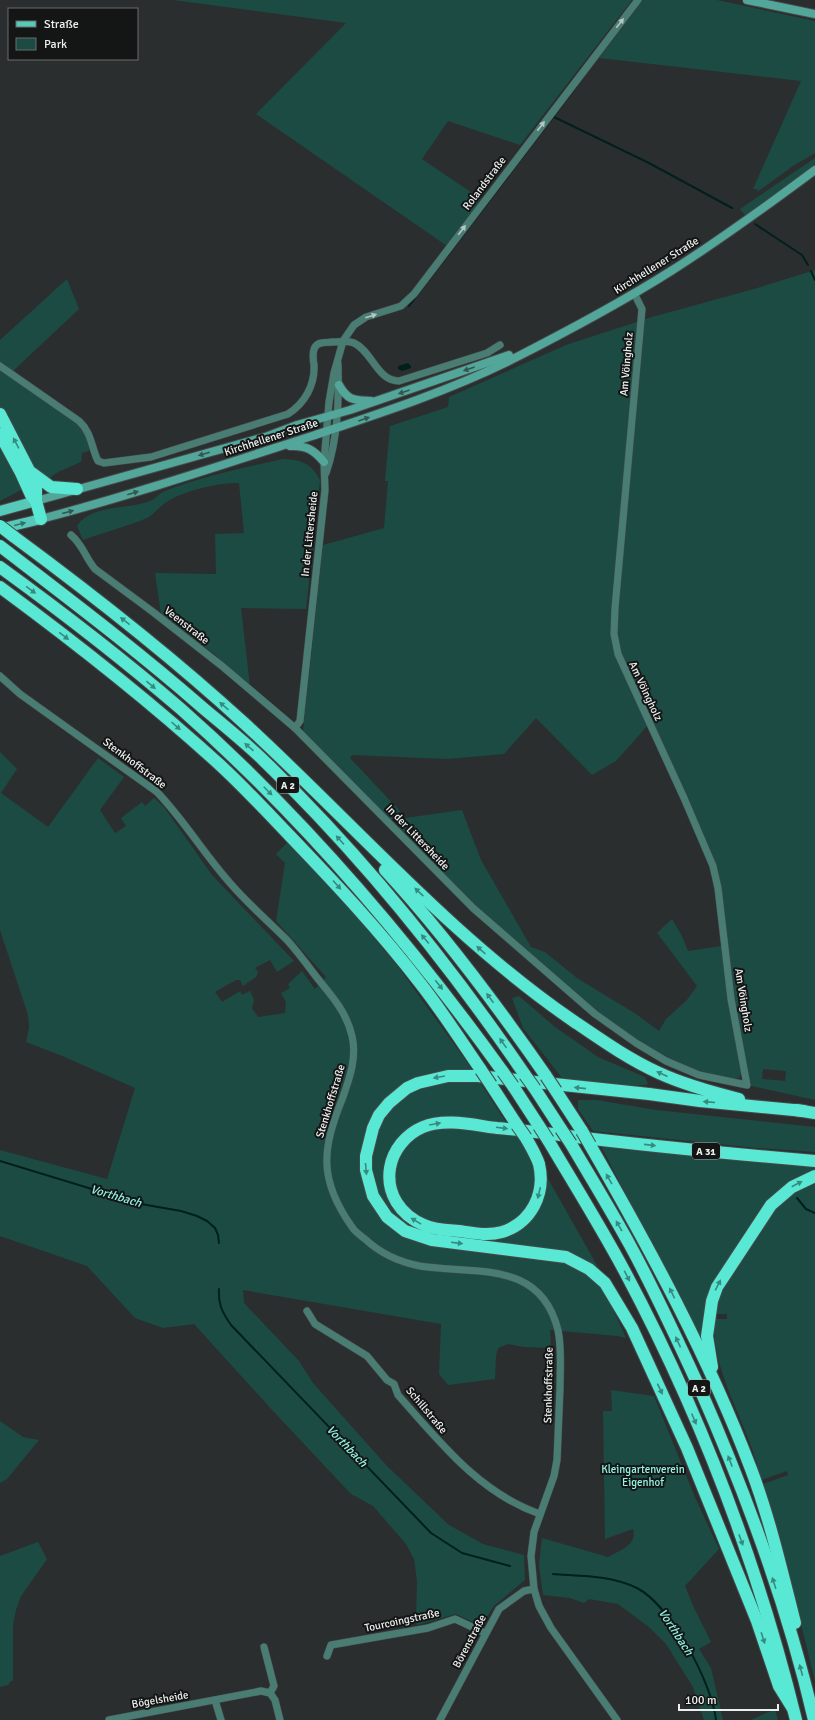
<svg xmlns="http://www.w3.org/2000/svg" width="815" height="1720" font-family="Signika,sans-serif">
	<rect width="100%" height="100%" fill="#2b2e2e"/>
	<g fill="#1c4b44" fill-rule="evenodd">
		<path d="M 173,0 L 632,0 L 520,145 L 448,121 L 422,159 L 481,199 L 447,246 L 256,114 L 346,23 Z"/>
		<path d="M 643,0 L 717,0 L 815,21 L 815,153 L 793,166 L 757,192 L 758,189 L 753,189 L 801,81 L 599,58 Z"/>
		<path d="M 815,158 L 815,165 L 745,215 L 740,209 Z"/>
		<path d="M 815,270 L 815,1100 L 747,1085 L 713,866 L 649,724 L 616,761 L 592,775 L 536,718 L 504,754 L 447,759 L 352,755 L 350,758 L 400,811 L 390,821 L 303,731 L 323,545 L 384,528 L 388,481 L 385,481 L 390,426 L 448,407 L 449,397 L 566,345 L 652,317 L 754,289 ZM 763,1069 L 786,1071 L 785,1081 L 762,1079 Z"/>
		<path d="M 67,279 L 79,309 L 13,371 L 0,362 L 0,340 Z"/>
		<path d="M 0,369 L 82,426 L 91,447 L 89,448 L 89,451 L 82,453 L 81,462 L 58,472 L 48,479 L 34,468 L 0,408 Z"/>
		<path d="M 0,444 L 21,483 L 21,490 L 0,501 Z"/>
		<path d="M 283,459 C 302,460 311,463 320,480 L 306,609 L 241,608 L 250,686 L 213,653 L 161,614 L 155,573 L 216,574 L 215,534 L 244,533 L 239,483 C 221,482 183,491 168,501 C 161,505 152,516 147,518 C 126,527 104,532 83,540 L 77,526 C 91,504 128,510 150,501 C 156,499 159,493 165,491 C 203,476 244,468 283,459 Z"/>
		<path d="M 0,752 L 17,769 L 1,793 L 48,827 L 98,758 L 124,777 L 100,810 L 115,833 L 126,826 L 121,818 L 142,802 L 145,806 L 154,798 L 164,807 L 212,875 L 294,961 L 277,972 L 270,960 L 255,968 L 258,972 L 256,977 L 243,986 L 240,980 L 236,980 L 215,992 L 222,1002 L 240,991 L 242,995 L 250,991 L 254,1000 L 252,1008 L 258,1017 L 285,1013 L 286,1002 L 281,993 L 290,988 L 288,984 L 302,971 L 315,989 L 326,977 L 276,921 L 285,863 L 276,854 L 288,842 L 344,902 L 396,964 L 469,1065 L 505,1121 L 543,1170 L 603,1276 L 612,1307 L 626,1338 L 618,1336 L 550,1330 L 551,1348 L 524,1347 L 508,1344 L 498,1348 L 496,1356 L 495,1379 L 448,1385 L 439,1374 L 441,1324 L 243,1290 L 244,1303 L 299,1361 L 313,1383 L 387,1466 L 449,1525 L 483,1544 L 524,1555 L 525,1580 L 494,1606 L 481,1626 L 456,1614 L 417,1625 L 416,1622 L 417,1581 L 414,1559 L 406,1544 L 373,1506 L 351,1494 L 274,1412 L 194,1324 L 163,1328 L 135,1318 L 87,1266 L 0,1236 L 0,1150 L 107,1179 L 135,1088 L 60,1055 L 26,1042 L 29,1028 L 28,1015 L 0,930 Z"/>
		<path d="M 462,810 L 481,860 L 531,947 L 545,952 L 577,978 L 636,1014 L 659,1031 L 666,1019 L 686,1001 L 697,986 L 657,933 L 672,919 L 682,936 L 688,951 L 721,946 L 742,1072 L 739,1078 L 727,1079 L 692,1070 L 653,1051 L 608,1020 L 508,937 L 398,830 L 405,818 Z"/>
		<path d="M 519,996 L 555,1027 L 598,1057 L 645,1077 L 648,1084 C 635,1089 579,1080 562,1078 L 523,1028 L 512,998 Z"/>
		<path d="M 578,1100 L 597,1100 L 656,1110 L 815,1127 L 815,1152 L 757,1148 L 593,1131 L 578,1109 Z"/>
		<path d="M 601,1146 L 815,1166 L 815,1171 L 799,1176 L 791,1182 L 719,1274 L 703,1344 Z"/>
		<path d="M 815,1179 L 815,1681 L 785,1560 L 763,1484 L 788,1475 L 787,1471 L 761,1480 C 750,1426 711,1374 714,1319 L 727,1319 L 727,1314 L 715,1314 L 718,1300 L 730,1275 L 773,1210 L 791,1191 Z"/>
		<path d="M 611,1390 L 654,1396 L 694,1495 L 719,1549 L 685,1586 L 694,1608 L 711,1642 L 699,1649 L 711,1668 L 723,1720 L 704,1720 L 693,1687 L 666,1644 L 649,1627 L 618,1604 L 589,1599 L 584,1603 L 570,1598 L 543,1595 L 539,1565 L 542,1538 L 608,1557 C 619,1551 638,1545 633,1529 L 605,1539 L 603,1411 L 612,1411 Z"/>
		<path d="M 0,1421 L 23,1437 L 39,1440 L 7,1479 L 0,1483 Z"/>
		<path d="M 38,1542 L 47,1559 L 21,1596 L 16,1610 L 13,1624 L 13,1681 L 11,1681 L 8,1685 L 0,1687 L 0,1556 Z"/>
		<path d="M 775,1709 L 778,1720 L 751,1720 Z"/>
	</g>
	<path fill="#00201c" d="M 408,363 L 411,366 L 411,368 L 402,371 L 398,369 L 398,366 Z"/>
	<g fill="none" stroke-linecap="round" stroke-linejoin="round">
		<g stroke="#00201c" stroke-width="2">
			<path d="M 554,117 L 649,163 L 732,208"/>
			<path d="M 755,224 L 802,255 L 808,265"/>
			<path d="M 811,271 L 815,280"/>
			<path d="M 409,306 L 576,87"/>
			<path d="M 0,1161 L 141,1204 L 181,1211 L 197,1216 L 207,1221 L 215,1228 L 218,1235 L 219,1243"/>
			<path d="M 797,1198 L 806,1209 L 815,1213"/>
			<path d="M 219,1289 C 218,1304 222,1312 231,1325 L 431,1533 L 462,1553 L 510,1566"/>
			<path d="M 553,1574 C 581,1576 611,1575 637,1588 C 671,1606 712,1683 716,1720"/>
		</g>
		<defs>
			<g id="street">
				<path d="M 0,366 L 79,421 C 92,433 91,447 98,461 L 104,463 L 151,457 L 288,414 C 305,403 315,385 314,365 C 313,359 312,352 315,347 C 319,341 327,343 332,342 C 340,342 347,340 354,343 C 372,351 377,381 399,381 L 487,353 L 500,345"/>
				<path d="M 326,473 C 338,439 339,400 338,364"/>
				<path d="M 71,535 C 83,545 85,557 95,569 L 153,612 L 222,666 L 295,728 L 473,908 L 595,1014 L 636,1043 L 666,1061 L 699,1075 L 747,1085 L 731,999 L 718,888 L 713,866 L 684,798 L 618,654 L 614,634 L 615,608 L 642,309 L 634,293"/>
				<path d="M 0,676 L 20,694 L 157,792 C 184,820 204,854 230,883 C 248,904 268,921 287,940 C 298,952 308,966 318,979 C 332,996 347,1013 352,1036 C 357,1057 350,1077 343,1097 C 322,1149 318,1179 352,1227 C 355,1232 360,1235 365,1239 C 381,1254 399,1262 420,1266 C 475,1275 540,1259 558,1330 C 562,1349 560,1369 560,1388 C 559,1412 558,1436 557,1460 L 554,1476 L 534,1532 L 531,1556 L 534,1589 L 539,1606 L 551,1628 L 617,1720"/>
				<path d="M 295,728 L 300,721 L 325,490 L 324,462 L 329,402 L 334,373 L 343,341 L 354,325 L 366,317 L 401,306 L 414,294 L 638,0"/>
				<path d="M 307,1311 L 315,1324 L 367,1356 L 387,1380 L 394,1384 L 398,1395 C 439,1441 479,1493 540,1514"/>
				<path d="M 264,1647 L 274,1686 L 270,1693"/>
				<path d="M 327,1656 L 331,1645 L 428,1628 L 455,1619 L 485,1633"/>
				<path d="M 215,1700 L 221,1720"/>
				<path d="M 109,1720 L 261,1691 L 270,1693 L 275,1700 L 280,1720"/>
				<path d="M 440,1720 L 499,1609 L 524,1591 L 534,1589"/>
			</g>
			<g id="secondary">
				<path d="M 747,0 L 815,14"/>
				<path d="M 339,385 C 348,401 354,400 371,401"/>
				<path d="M 290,446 C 306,445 314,450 324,462"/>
				<path d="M 36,501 L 268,436 L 297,425 L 350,410 L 509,355"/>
				<path d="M 41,519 C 132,495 222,465 312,436 C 378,414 446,392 509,361 C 564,333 619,304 671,271 C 720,240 768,205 815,170"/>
			</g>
			<g id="primary">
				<path d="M 0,511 L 36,501"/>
				<path d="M 0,529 L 41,519"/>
			</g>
			<g id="highway">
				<path d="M 0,414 L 36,484 L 36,501 L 41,519"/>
				<path d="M 0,434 L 21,473 L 31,495 L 36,501"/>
				<path d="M 32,473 L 51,487 L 77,489"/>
				<path d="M 13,536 C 93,595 171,656 244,723 C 353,823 450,936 572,1020 C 600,1039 628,1059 659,1073 C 685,1085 711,1092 739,1099"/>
				<path d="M 0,546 C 69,599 138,651 203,708 C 222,724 242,740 260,757 C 360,853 447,961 525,1075"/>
				<path d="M 0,567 C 62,612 123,659 181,709 C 303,817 408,940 503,1072"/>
				<path d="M 0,587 C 76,643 150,701 220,765 C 244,787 267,812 290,836 C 335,883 380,931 420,983 C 442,1011 461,1041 481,1070"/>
				<path d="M 385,870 C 444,934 496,1004 546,1076"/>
				<path d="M 491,1085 L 517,1125"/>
				<path d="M 513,1086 L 539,1126"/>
				<path d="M 535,1089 L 561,1129"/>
				<path d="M 556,1091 L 582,1131"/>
				<path d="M 796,1110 L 815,1113"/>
				<path d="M 526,1138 C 531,1147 536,1155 539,1164 C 546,1194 531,1223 502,1232 C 488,1236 473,1233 459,1231 C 447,1230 435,1230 424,1225 C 400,1215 386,1193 390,1168 C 393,1150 406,1134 423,1127 C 445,1118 473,1125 497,1128 C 521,1130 545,1133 568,1136 C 650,1146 733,1154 815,1161"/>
				<path d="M 548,1140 C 574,1184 601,1227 625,1272 C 700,1413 758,1565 796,1720"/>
				<path d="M 571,1144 C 591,1178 612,1212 631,1247 C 656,1293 678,1341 700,1389 C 747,1496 788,1607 814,1720"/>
				<path d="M 590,1145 C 650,1249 708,1356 751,1469 C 770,1519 782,1572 795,1623"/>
				<path d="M 712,1367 L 707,1336 L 712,1301 L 717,1287 L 771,1205 L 792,1187 L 815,1176"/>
				<path d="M 792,1707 L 779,1686 L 757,1621 L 687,1448 L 632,1328 L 605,1283 L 589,1269 L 566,1257 L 432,1240 L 405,1231 L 387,1217 L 373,1196 L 366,1170 L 366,1156 L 373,1128 L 379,1115 L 389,1103 L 407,1088 L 418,1083 L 448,1076 L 478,1076 L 649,1094 L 700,1101 L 804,1111"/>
			</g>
		</defs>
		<use href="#street" stroke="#464949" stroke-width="8"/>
		<use href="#secondary" stroke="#464949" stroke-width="10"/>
		<use href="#primary" stroke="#464949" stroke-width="12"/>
		<use href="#highway" stroke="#464949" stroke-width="14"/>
		<use href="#street" stroke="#497c73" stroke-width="7"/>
		<use href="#secondary" stroke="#52a79a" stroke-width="8"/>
		<use href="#primary" stroke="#56c9b8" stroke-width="10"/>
		<use href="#highway" stroke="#58e8d4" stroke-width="12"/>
		<defs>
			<g id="highway-bridge">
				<path d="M 0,526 L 13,536"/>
				<path d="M 481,1070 L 491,1085"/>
				<path d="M 503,1072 L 513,1086"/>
				<path d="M 525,1075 L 535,1089"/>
				<path d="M 546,1076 L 556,1091"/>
				<path d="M 517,1125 L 526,1138"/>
				<path d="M 539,1126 L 548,1140"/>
				<path d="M 561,1129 L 571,1144"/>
				<path d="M 582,1131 L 590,1145"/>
			</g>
		</defs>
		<use href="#highway-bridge" stroke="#464949" stroke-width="14" stroke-linecap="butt"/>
		<use href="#highway-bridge" stroke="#58e8d4" stroke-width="12"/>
	</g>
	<defs><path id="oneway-solid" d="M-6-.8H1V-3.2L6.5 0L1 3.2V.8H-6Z"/></defs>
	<g fill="#b4c7c4">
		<use href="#oneway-solid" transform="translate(620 23) rotate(-52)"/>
		<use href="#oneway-solid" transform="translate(541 126) rotate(-53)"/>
		<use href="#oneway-solid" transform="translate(462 230) rotate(-53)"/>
		<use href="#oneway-solid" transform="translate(371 316) rotate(-17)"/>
	</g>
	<g fill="#305751">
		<use href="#oneway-solid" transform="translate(469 369) rotate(161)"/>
		<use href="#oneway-solid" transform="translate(404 392) rotate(161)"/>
		<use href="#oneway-solid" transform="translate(364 419) rotate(-19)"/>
		<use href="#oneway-solid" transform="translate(204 454) rotate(164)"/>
		<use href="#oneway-solid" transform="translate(133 493) rotate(-17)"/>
		<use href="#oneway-solid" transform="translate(68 512) rotate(-15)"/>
	</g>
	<g fill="#398a7e">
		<use href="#oneway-solid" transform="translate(16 443) rotate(-118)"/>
		<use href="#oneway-solid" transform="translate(31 590) rotate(36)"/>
		<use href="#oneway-solid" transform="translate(125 621) rotate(-142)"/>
		<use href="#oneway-solid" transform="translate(64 636) rotate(37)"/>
		<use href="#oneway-solid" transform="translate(151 685) rotate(40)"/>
		<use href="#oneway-solid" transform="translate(224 706) rotate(-139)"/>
		<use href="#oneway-solid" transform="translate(176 726) rotate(42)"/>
		<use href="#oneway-solid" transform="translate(249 747) rotate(-139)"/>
		<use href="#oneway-solid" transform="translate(268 791) rotate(45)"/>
		<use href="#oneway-solid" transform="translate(340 840) rotate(-132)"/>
		<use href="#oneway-solid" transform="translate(337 885) rotate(48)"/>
		<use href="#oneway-solid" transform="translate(419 892) rotate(-137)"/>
		<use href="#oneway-solid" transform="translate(425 939) rotate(-130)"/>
		<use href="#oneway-solid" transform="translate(481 950) rotate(-138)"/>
		<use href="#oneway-solid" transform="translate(439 985) rotate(52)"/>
		<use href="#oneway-solid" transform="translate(490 998) rotate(-126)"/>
		<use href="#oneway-solid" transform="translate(503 1043) rotate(-125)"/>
		<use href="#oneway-solid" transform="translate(662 1074) rotate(-156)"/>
		<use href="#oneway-solid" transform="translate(439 1077) rotate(170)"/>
		<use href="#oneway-solid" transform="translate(580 1088) rotate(-174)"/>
		<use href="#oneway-solid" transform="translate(709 1102) rotate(-175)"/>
		<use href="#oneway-solid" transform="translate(435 1124) rotate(-10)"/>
		<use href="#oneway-solid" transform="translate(502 1128) rotate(7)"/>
		<use href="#oneway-solid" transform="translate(650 1145) rotate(6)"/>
		<use href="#oneway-solid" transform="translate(366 1169) rotate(85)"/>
		<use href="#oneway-solid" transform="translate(609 1179) rotate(-120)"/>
		<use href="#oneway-solid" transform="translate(797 1184) rotate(-28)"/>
		<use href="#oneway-solid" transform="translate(539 1193) rotate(103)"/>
		<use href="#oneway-solid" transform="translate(416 1221) rotate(-149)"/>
		<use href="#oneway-solid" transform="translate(619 1226) rotate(-120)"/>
		<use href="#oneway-solid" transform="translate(457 1243) rotate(7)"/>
		<use href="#oneway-solid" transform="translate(627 1276) rotate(63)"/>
		<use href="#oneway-solid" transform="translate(718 1285) rotate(-63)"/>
		<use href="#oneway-solid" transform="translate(672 1293) rotate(-116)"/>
		<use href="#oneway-solid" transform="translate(678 1342) rotate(-115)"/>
		<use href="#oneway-solid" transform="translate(660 1389) rotate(65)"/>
		<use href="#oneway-solid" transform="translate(694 1419) rotate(67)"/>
		<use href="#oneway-solid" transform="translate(730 1461) rotate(-111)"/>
		<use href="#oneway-solid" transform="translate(741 1540) rotate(70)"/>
		<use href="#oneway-solid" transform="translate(774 1583) rotate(-108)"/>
		<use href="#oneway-solid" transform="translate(763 1638) rotate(72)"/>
		<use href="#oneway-solid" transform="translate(801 1670) rotate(-105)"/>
	</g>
	<use fill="#357067" href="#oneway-solid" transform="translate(20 524) rotate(-14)"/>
	<g text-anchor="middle" stroke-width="4" stroke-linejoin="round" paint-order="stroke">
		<g fill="#141616" stroke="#acaeae" stroke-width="1">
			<rect x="277" y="777" width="22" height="16" rx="3"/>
			<rect x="692" y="1143" width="28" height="16" rx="3"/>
			<rect x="688" y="1380" width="22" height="16" rx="3"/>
		</g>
		<g font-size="10" font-weight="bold" fill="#edefef">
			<text x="288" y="789">A 2</text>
			<text x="706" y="1155">A 31</text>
			<text x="699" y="1392">A 2</text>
		</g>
		<g font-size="11" fill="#edefef" stroke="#141616">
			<text transform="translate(484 183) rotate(-53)" y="4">Rolandstraße</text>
			<text transform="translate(656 265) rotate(-32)" y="4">Kirchhellener Straße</text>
			<text transform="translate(626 364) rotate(-85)" y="4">Am Vöingholz</text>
			<text transform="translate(271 437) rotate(-18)" y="4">Kirchhellener Straße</text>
			<text transform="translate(309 534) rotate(-84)" y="4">In der Littersheide</text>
			<text transform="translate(187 625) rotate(38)" y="4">Veenstraße</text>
			<text transform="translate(646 691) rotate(65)" y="4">Am Vöingholz</text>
			<text transform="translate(135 763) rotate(37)" y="4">Stenkhoffstraße</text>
			<text transform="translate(418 837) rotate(46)" y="4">In der Littersheide</text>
			<text transform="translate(744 1000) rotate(81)" y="4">Am Vöingholz</text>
			<text transform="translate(330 1101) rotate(-73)" y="4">Stenkhoffstraße</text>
			<text transform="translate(548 1385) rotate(-89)" y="4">Stenkhoffstraße</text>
			<text transform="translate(427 1410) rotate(50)" y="4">Schillstraße</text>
			<text transform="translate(402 1620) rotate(-12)" y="4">Tourcoingstraße</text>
			<text transform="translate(469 1641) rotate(-62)" y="4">Börenstraße</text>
			<text transform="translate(160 1699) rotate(-10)" y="4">Bögelsheide</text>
		</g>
		<g font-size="11" fill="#94f6e6" stroke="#141616">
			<text x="643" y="1473">Kleingartenverein<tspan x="643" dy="13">Eigenhof</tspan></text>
		</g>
		<g font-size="12" font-style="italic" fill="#8ff2e2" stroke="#141616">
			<text transform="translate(116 1196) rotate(16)" y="4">Vorthbach</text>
			<text transform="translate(347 1446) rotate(46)" y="4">Vorthbach</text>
			<text transform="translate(676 1632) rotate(57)" y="4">Vorthbach</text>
		</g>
	</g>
	<rect x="8" y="8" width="130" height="52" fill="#141616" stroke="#6b6d6d"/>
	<rect x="16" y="21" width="20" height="6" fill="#56c9b8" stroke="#6b6d6d"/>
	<text x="44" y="28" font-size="12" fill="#edefef">Straße</text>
	<rect x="16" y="38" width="20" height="12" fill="#1c4b44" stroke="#6b6d6d"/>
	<text x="44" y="48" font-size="12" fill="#edefef">Park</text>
	<path d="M679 1704v6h99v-6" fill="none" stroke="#edefef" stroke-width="2"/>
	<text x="685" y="1704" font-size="12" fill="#edefef" stroke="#141616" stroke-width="3" paint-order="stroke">100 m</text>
</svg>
